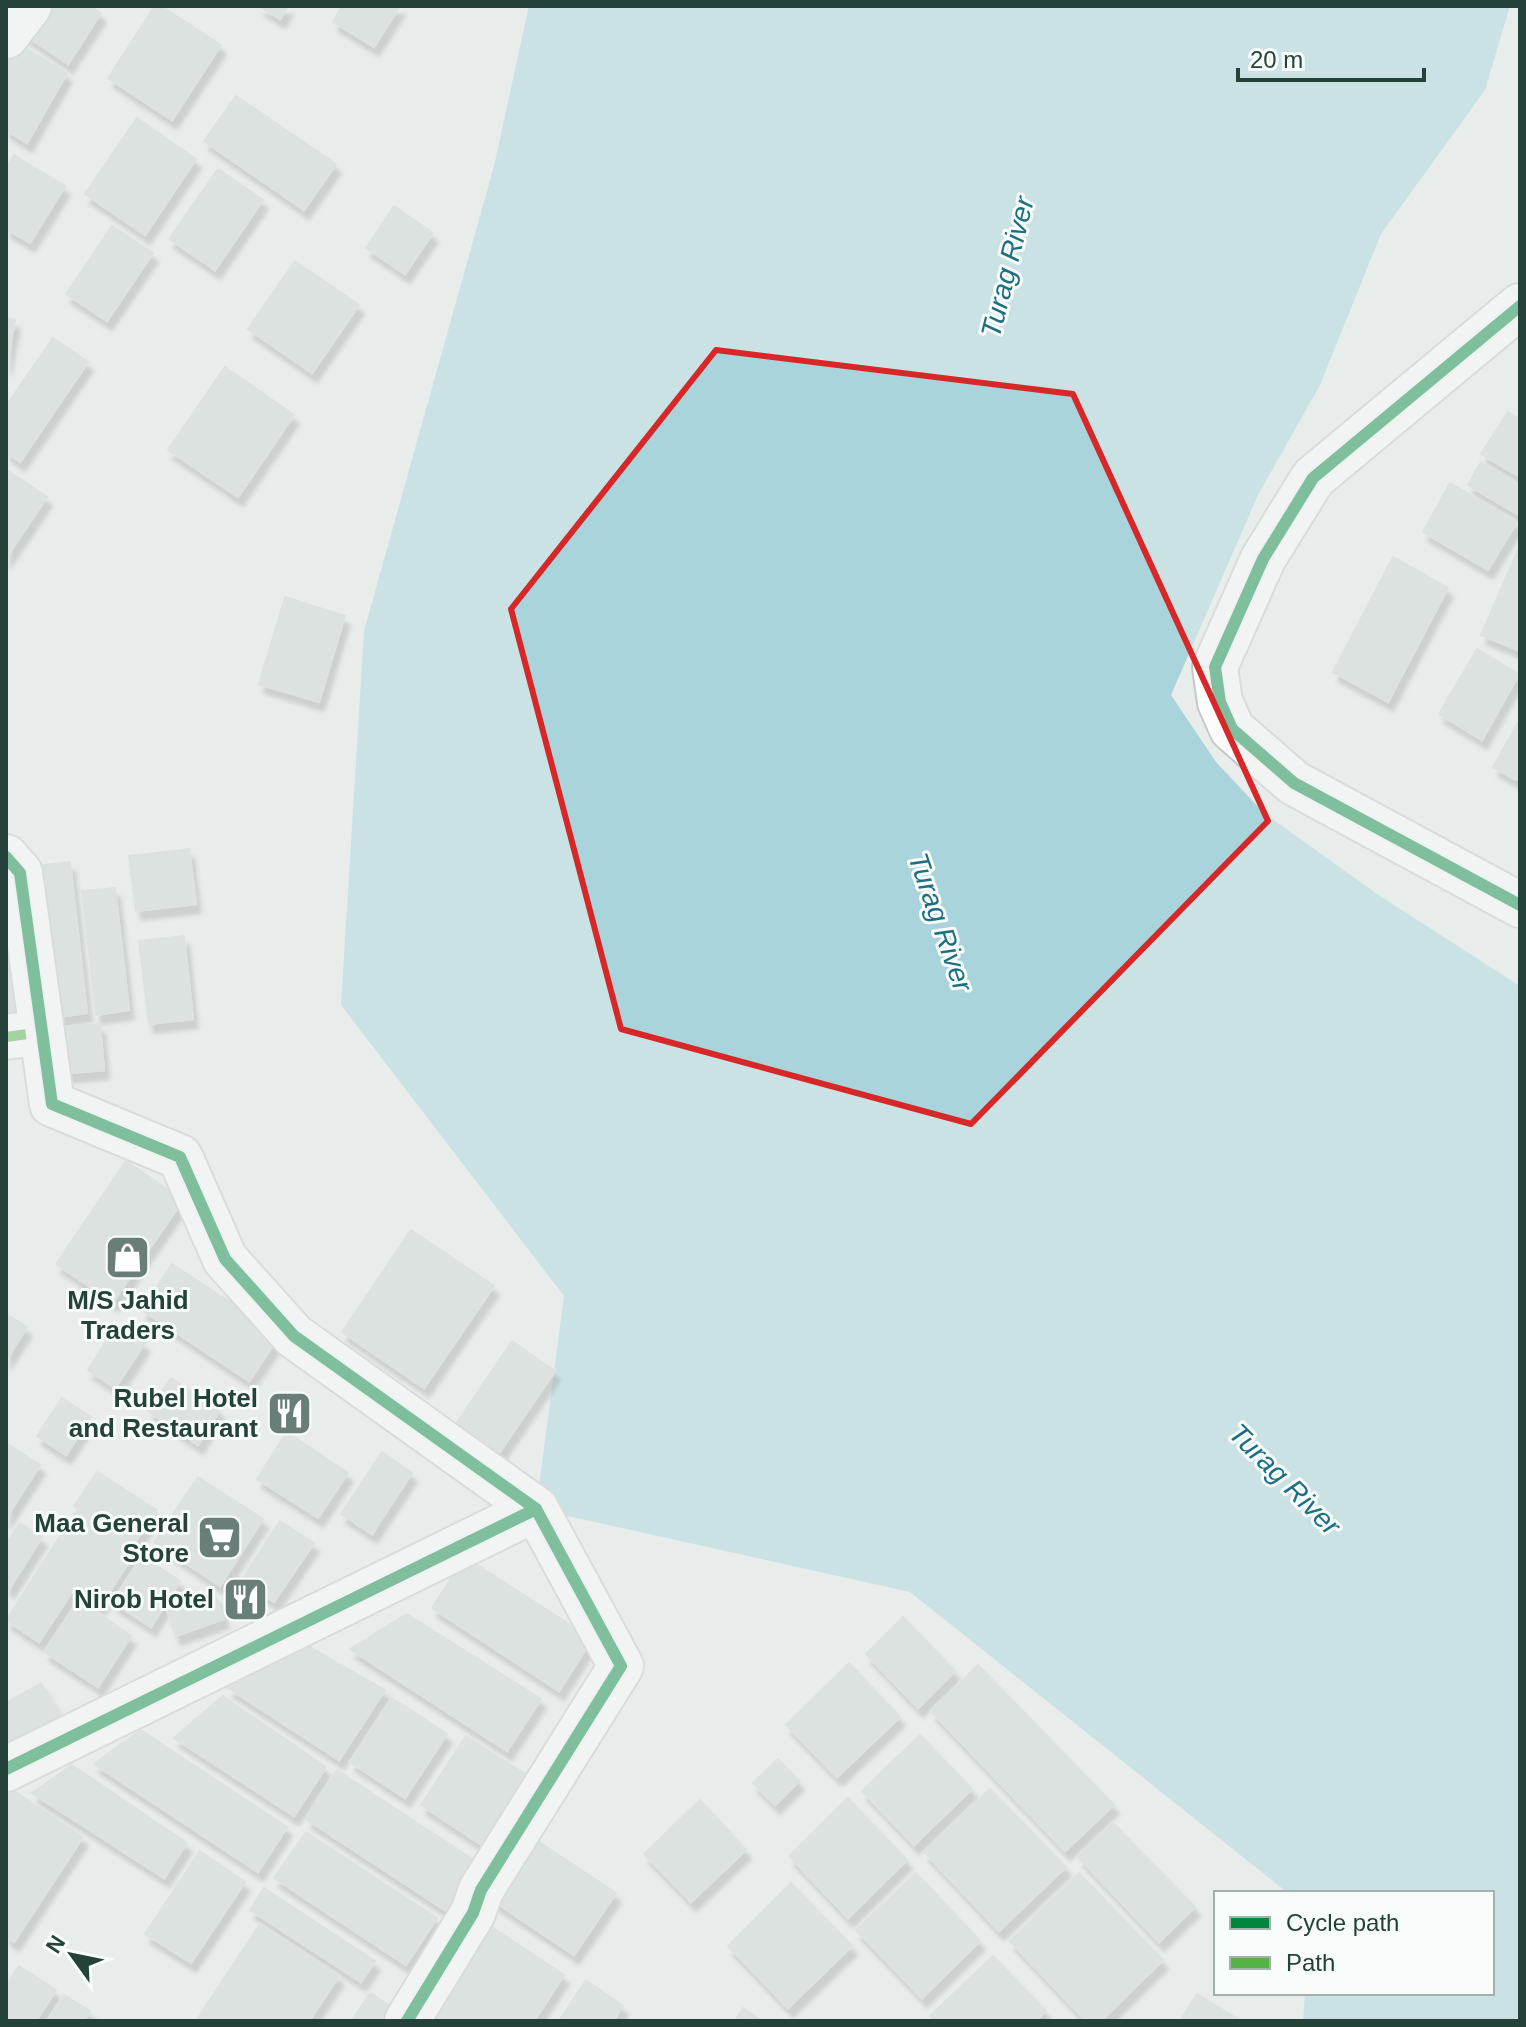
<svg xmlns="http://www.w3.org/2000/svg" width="1526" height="2027" font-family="Helvetica,sans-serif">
	<defs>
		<filter id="shadow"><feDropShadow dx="5" dy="9" stdDeviation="2" flood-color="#0004"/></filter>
	</defs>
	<rect width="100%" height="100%" fill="#e8edeb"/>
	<path fill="#a9d4db" d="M 529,6 L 1510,6 L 1485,90 L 1381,234 L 1320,385 L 1258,495 L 1171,695 L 1216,762 L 1264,813 L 1380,896 L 1520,986 L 1520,2021 L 1303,2021 L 1305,1993 L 1492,1993 L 1492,1893 L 1288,1893 L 910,1592 L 536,1509 L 564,1296 L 341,1005 L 364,631 L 494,166 Z"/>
	<g fill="#cfd4d2" stroke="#d1d6d4" stroke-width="2" filter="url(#shadow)">
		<path d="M 44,6 L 90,6 L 101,13 L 68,64 L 25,35 Z"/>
		<path d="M 155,6 L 161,6 L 221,45 L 172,120 L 108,78 Z"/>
		<path d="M 259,6 L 288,6 L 280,19 Z"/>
		<path d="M 342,6 L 400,6 L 374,47 L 333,22 Z"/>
		<path d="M 19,44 L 67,73 L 27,143 L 6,130 L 6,66 Z"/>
		<path d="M 236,96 L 336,164 L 304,210 L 204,141 Z"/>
		<path d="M 137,118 L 196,159 L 145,235 L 85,194 Z"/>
		<path d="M 14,155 L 65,186 L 30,243 L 6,229 L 6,168 Z"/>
		<path d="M 218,169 L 263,200 L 215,270 L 169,239 Z"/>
		<path d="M 394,206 L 433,233 L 405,274 L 366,248 Z"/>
		<path d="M 112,226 L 153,253 L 107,321 L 66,294 Z"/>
		<path d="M 295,261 L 359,305 L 312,373 L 248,329 Z"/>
		<path d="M 6,318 L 15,320 L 6,366 Z"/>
		<path d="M 53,338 L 88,362 L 20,462 L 6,452 L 6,406 Z"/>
		<path d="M 225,367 L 294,415 L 238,497 L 168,450 Z"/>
		<path d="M 1508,412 L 1520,419 L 1520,477 L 1481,454 Z"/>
		<path d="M 1481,462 L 1520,485 L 1519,515 L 1468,485 Z"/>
		<path d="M 6,469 L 47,497 L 6,558 Z"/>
		<path d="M 1450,483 L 1517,522 L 1488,570 L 1423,532 Z"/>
		<path d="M 1520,545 L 1520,651 L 1481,635 Z"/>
		<path d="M 1393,557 L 1448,588 L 1388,702 L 1333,672 Z"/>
		<path d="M 285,597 L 345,616 L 319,702 L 259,684 Z"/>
		<path d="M 1477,649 L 1519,674 L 1482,740 L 1439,714 Z"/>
		<path d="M 1520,719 L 1520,774 L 1516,780 L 1493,767 Z"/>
		<path d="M 189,849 L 196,904 L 136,911 L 129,856 Z"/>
		<path d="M 70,862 L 87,1013 L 52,1018 L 35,866 Z"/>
		<path d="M 115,888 L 129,1010 L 96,1015 L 82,891 Z"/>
		<path d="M 6,933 L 19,1017 L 6,1019 Z"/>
		<path d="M 184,936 L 193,1019 L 149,1024 L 139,941 Z"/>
		<path d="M 100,1024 L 104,1070 L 62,1074 L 58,1027 Z"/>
		<path d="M 126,1161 L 183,1200 L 113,1302 L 56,1264 Z"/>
		<path d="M 411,1230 L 494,1286 L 424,1388 L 342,1332 Z"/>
		<path d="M 172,1264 L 280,1335 L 249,1381 L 142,1310 Z"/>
		<path d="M 6,1314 L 27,1327 L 6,1360 Z"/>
		<path d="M 117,1324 L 145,1343 L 115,1388 L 88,1370 Z"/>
		<path d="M 512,1341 L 555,1371 L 499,1453 L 456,1424 Z"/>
		<path d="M 171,1378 L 220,1410 L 198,1445 L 148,1411 Z"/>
		<path d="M 62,1398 L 91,1417 L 66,1455 L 37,1436 Z"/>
		<path d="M 287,1432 L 348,1473 L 318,1518 L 257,1479 Z"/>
		<path d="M 6,1443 L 40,1465 L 6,1518 Z"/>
		<path d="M 382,1452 L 412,1473 L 372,1534 L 341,1514 Z"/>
		<path d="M 97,1472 L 157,1510 L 133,1545 L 74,1506 Z"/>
		<path d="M 198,1477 L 263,1519 L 220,1586 L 154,1542 Z"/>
		<path d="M 77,1510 L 137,1550 L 100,1606 L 74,1589 L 39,1642 L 6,1620 Z"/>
		<path d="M 280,1521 L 314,1543 L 274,1602 L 241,1581 Z"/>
		<path d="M 20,1523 L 42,1537 L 9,1589 L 6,1587 L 6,1544 Z"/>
		<path d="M 142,1556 L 180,1581 L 151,1627 L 112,1602 Z"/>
		<path d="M 465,1557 L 592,1639 L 559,1691 L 432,1608 Z"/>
		<path d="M 215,1594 L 224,1619 L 176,1636 L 167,1611 Z"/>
		<path d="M 79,1600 L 131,1636 L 98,1687 L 44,1652 Z"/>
		<path d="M 407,1614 L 541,1699 L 507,1751 L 350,1649 Z"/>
		<path d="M 903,1617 L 955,1671 L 918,1708 L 866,1654 Z"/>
		<path d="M 296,1639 L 385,1690 L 339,1760 L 228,1688 Z"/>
		<path d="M 849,1663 L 900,1717 L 837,1777 L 786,1725 Z"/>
		<path d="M 978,1665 L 1114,1805 L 1065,1851 L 931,1711 Z"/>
		<path d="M 41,1683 L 62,1719 L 6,1750 L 6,1703 Z"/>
		<path d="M 223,1696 L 326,1767 L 294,1816 L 174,1738 Z"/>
		<path d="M 392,1698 L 447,1734 L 405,1798 L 350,1762 Z"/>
		<path d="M 141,1730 L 287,1827 L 258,1872 L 94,1764 Z"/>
		<path d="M 920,1735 L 972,1789 L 914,1845 L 862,1791 Z"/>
		<path d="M 466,1736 L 539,1783 L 494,1853 L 421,1805 Z"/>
		<path d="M 778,1759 L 799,1781 L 775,1805 L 753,1783 Z"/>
		<path d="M 72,1765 L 187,1843 L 164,1878 L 32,1793 Z"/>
		<path d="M 337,1770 L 483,1866 L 451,1914 L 306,1819 Z"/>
		<path d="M 7,1786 L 83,1837 L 14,1942 L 6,1936 Z"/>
		<path d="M 990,1789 L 1066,1867 L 999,1931 L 924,1852 Z"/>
		<path d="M 848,1798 L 907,1860 L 848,1918 L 789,1856 Z"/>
		<path d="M 700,1800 L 746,1850 L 691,1902 L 644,1854 Z"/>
		<path d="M 1113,1823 L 1195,1907 L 1159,1942 L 1078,1857 Z"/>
		<path d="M 306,1832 L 437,1918 L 406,1965 L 274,1878 Z"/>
		<path d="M 524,1832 L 616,1893 L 574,1955 L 483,1894 Z"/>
		<path d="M 200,1851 L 245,1882 L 191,1963 L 145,1934 Z"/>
		<path d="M 916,1873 L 980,1941 L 922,1998 L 856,1930 Z"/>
		<path d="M 1079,1873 L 1163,1960 L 1101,2021 L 1086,2021 L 1010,1941 Z"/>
		<path d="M 791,1883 L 852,1946 L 788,2008 L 728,1946 Z"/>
		<path d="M 264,1888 L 375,1961 L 361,1982 L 250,1910 Z"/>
		<path d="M 481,1920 L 564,1975 L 534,2021 L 414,2021 Z"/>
		<path d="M 260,1924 L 339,1976 L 309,2021 L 196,2021 Z"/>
		<path d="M 993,1956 L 1046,2011 L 1035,2021 L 935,2021 L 930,2016 Z"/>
		<path d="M 19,1966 L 56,1990 L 36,2021 L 6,2021 L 6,1986 Z"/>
		<path d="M 586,1980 L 623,2006 L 613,2021 L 559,2021 Z"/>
		<path d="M 370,1993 L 396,2010 L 388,2021 L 353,2019 Z"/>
		<path d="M 1197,1994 L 1241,2021 L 1180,2021 Z"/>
		<path d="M 64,1995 L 90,2011 L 84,2021 L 47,2021 Z"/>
		<path d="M 743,2008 L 762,2021 L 735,2021 Z"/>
	</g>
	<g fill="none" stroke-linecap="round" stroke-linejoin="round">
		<defs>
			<g id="minor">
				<path d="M 6,36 L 29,6"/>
				<path d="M 1520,306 L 1313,478 L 1263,559 L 1215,667 L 1220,702 L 1232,729 L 1294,783 L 1520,905"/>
				<path d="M 6,857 L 20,873 L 52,1104 L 180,1157 L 225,1259 L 294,1336 L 536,1509 L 6,1769"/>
				<path d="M 6,1037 L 42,1032"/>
				<path d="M 407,2021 L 473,1913 L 481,1890 L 621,1666 L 536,1509"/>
			</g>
		</defs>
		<use href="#minor" stroke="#c5cac8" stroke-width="48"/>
		<use href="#minor" stroke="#fcfcfc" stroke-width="44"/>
		<path stroke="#55b346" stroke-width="10" stroke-dasharray="20 10" stroke-linecap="butt" d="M 6,1037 L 42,1032"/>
		<defs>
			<g id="cycleway">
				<path d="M 1520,306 L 1313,478 L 1263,559 L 1215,667 L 1220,702 L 1232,729 L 1294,783 L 1520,905"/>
				<path d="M 6,857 L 20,873 L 52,1104 L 180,1157 L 225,1259 L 294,1336 L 536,1509 L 6,1769"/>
				<path d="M 407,2021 L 473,1913 L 481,1890 L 621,1666 L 536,1509"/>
			</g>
		</defs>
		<use href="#cycleway" stroke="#f7fbf9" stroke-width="17"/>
		<use href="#cycleway" stroke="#00873e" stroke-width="12"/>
	</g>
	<path d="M0 0H1526V2027H0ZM 716,350 L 1073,394 L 1268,821 L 971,1124 L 621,1029 L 511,609 Z" fill="#e8edeb" fill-opacity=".55" fill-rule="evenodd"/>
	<path fill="none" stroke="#d62828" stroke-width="6" stroke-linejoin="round" d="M 716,350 L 1073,394 L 1268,821 L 971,1124 L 621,1029 L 511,609 Z"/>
	<defs>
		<symbol id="shop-square" viewBox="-11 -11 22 22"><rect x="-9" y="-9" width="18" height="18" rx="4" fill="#697e78" stroke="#f7fbf9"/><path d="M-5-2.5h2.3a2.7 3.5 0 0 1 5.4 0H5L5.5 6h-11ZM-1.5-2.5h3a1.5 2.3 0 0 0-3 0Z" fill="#fff"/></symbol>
		<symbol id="restaurant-square" viewBox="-11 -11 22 22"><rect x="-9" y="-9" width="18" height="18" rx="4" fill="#697e78" stroke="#f7fbf9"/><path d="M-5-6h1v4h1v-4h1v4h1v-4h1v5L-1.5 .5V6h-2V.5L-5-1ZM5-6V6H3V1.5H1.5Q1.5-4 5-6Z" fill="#fff"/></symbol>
		<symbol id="supermarket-square" viewBox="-11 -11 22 22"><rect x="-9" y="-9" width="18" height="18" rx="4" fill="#697e78" stroke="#f7fbf9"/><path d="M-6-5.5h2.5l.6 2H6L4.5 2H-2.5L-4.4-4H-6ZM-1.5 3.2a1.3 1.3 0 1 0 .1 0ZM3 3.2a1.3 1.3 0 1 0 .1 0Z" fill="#fff"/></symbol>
	</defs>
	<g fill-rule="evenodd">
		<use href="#shop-square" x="102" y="1232" width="51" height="51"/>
		<use href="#restaurant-square" x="264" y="1388" width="51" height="51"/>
		<use href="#supermarket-square" x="194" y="1512" width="51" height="51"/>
		<use href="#restaurant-square" x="220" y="1574" width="51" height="51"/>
	</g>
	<g text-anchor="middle" stroke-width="6" stroke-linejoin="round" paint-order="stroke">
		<g font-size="26" font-weight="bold" fill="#24423a" stroke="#f7fbf9" text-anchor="end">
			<text x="128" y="1309" text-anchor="middle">M/S Jahid<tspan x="128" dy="30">Traders</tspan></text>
			<text x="258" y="1407">Rubel Hotel<tspan x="258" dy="30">and Restaurant</tspan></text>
			<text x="189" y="1532">Maa General<tspan x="189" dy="30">Store</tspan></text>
			<text x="214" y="1608">Nirob Hotel</text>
		</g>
		<g font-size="28" font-style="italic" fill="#1c6f80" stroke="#f7fbf9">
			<text transform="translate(1007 267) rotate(-76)" y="10">Turag River</text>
			<text transform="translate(941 922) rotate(71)" y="10">Turag River</text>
			<text transform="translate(1285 1479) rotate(45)" y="10">Turag River</text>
		</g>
	</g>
	<rect width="1526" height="2027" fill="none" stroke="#24423a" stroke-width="16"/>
	<rect x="1214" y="1891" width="280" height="104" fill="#f7fbf9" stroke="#a3b1ad" stroke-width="2"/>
	<rect x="1230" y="1917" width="40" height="12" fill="#00873e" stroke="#a3b1ad" stroke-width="2"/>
	<text x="1286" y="1931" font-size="24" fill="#24423a">Cycle path</text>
	<rect x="1230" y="1957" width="40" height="12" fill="#55b346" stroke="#a3b1ad" stroke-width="2"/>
	<text x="1286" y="1971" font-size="24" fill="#24423a">Path</text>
	<g transform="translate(72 1955) rotate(303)" stroke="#f7fbf9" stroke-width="6" paint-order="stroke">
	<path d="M0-6L14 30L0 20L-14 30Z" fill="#24423a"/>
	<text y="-12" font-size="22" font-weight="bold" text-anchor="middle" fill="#24423a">N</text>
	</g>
	<path d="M1238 68v12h186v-12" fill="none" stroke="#24423a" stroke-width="4"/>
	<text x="1250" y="68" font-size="24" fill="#24423a" stroke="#f7fbf9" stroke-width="6" paint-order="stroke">20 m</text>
</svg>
